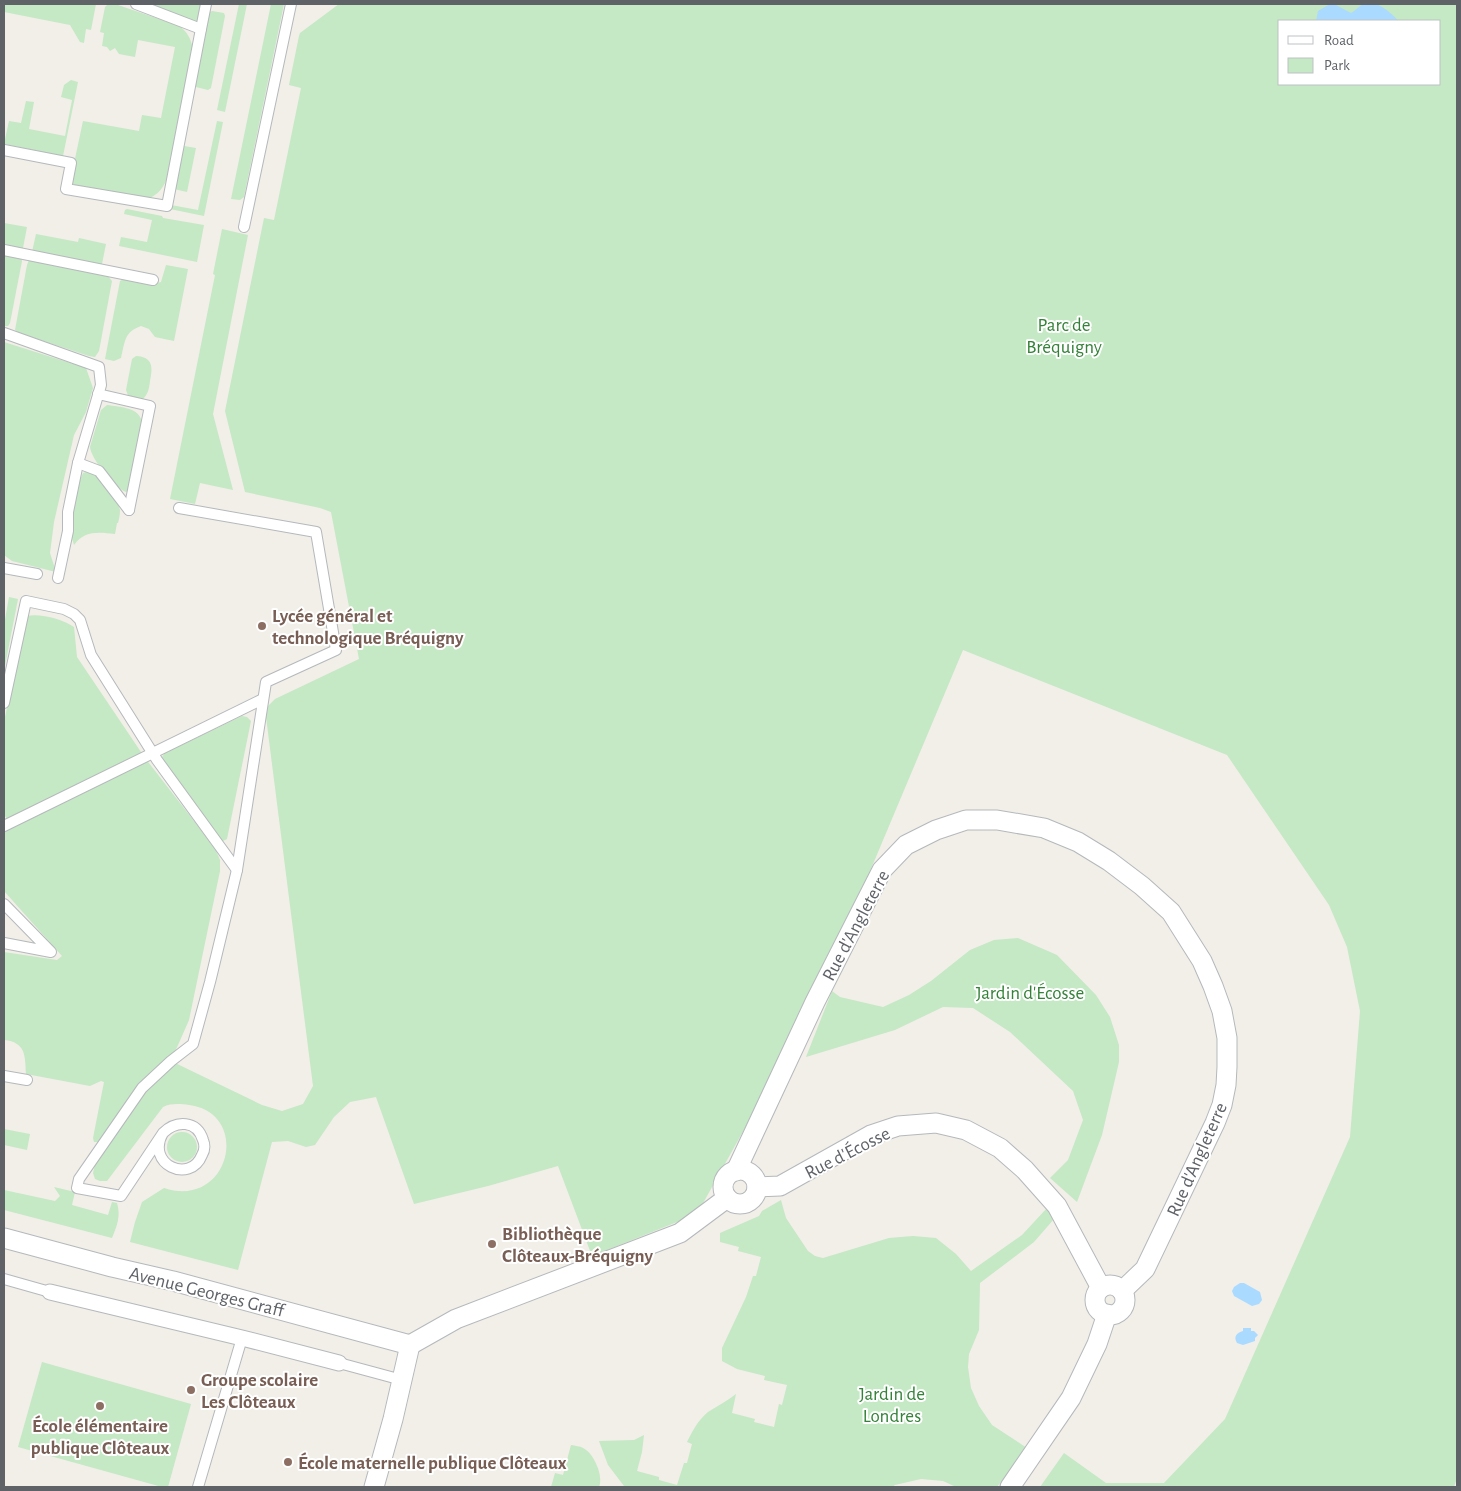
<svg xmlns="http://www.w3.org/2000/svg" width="1461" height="1491" font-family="'Alegreya Sans',sans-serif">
	<rect width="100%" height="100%" fill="#f1efe8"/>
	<g fill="#c5e8c5" fill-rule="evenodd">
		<path d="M 4,4 L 96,4 L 91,30 L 86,29 L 84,43 L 80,42 L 70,25 L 4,12 Z"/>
		<path d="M 108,4 L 115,4 L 177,25 C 187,30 191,39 193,49 L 168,176 C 164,187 159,194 148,199 L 69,187 L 83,121 L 139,131 L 142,115 L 161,118 L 175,47 L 138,40 L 135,57 L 119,54 L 115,48 L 110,51 L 107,47 L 102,46 L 104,33 L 100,32 L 105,7 Z"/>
		<path d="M 146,4 L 202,4 L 198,21 L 196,22 Z"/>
		<path d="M 239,4 L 247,4 L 225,112 L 217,110 Z"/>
		<path d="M 271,4 L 284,4 L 244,197 L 240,200 L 231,199 Z"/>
		<path d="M 339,4 L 1457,4 L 1457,1478 L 1454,1487 L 1040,1487 L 1064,1453 L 1106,1483 L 1164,1483 L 1225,1419 L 1350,1137 L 1360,1011 L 1347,947 L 1329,905 L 1227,755 L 963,650 L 815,1002 L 697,1214 L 592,1256 L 558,1166 L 488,1186 L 414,1204 L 376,1097 L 350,1102 L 334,1117 L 315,1145 L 306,1147 L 288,1141 L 272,1142 L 238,1270 L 130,1242 L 135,1222 L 142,1202 L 164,1188 C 230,1210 252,1113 189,1105 C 181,1104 171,1103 163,1107 L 107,1181 L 100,1181 L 95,1179 L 93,1173 L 95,1165 L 141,1096 L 132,1093 L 100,1142 L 94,1142 L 93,1138 L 104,1082 L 101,1081 L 90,1086 L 26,1074 C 25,1056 26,1042 4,1040 L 4,952 L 57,960 L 62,956 L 4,891 L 4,826 L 6,817 L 4,816 L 4,722 L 26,616 C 40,613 63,619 74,627 L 77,657 L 145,758 L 215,848 L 220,860 L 220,871 L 189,1020 L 171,1061 L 262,1105 L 282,1111 L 303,1104 L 313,1086 L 266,717 L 266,708 L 275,699 L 359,659 L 331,512 L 320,508 L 245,492 L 225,411 L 264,218 L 274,220 L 301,88 L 289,85 L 299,36 L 300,33 ZM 1280,21 L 1440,21 L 1440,84 L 1280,84 Z"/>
		<path d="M 212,11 L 224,13 L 225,16 L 211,88 L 208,90 L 196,87 L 195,84 L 209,13 Z"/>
		<path d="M 71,80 L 78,82 L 63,156 L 4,144 L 9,121 L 21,123 L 26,101 L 34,102 L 29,129 L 65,136 L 72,100 L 61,97 L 64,85 Z"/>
		<path d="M 217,121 L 223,122 L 204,216 L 170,209 L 171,205 L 198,210 Z"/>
		<path d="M 184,146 L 196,148 L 187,192 L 174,189 L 181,152 Z"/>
		<path d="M 127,209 L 162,216 L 163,218 L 204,225 L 197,262 L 119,246 L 121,237 L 147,242 L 152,220 L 124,214 L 125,210 Z"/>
		<path d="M 4,223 L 27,227 L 23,248 L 21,251 L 4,247 Z"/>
		<path d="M 222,229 L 248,235 L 213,414 L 233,490 L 200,483 L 195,504 L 170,499 L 215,275 L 213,274 Z"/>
		<path d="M 36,234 L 78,242 L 79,238 L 106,244 L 102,264 L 101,266 L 32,252 Z"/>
		<path d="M 4,254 L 21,258 L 22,261 L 10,323 L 8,326 L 4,326 Z"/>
		<path d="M 29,260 L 32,260 L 107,275 L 112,281 L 99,351 L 95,357 L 89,356 L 19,333 L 15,330 L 27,265 Z"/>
		<path d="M 166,265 L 188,269 L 174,341 L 155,337 L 149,329 L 141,326 C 124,332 125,342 121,358 L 114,361 L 105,359 L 120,281 L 124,279 L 153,284 L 161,282 Z"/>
		<path d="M 4,342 L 86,368 L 93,388 L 86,412 L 74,435 L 54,522 L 50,553 L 56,572 L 12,561 L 4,555 Z"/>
		<path d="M 136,356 C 153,357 153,367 150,381 C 149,389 148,394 143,399 L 129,398 L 126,390 L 132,359 Z"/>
		<path d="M 107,405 C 120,407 139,407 142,422 L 128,491 L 126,492 C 115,488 91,459 90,447 L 101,410 Z"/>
		<path d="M 89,471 C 102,477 117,497 120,510 C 120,515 119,519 118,523 L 117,523 L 115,534 C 99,532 84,530 74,545 C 72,538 70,532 70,525 C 70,510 77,486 83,473 Z"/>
		<path d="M 9,597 L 18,599 L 4,671 L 4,625 Z"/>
		<path d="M 242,716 L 247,717 L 251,721 L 227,839 L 223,841 L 218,839 L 162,763 L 161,758 L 165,753 Z"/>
		<path d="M 1018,938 L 1057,955 L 1096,995 L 1110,1017 L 1119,1045 L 1119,1062 L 1102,1135 L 1077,1202 L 1050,1178 L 1068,1160 L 1083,1120 L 1073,1091 L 1010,1032 L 973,1008 L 943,1007 L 895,1030 L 806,1057 L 832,991 L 840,997 L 883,1007 L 909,995 L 931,981 L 970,950 L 994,940 Z"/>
		<path d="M 4,1129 L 30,1134 L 27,1150 L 4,1145 Z"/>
		<circle cx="182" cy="1147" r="15"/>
		<path d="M 54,1187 L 75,1192 L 72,1205 L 108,1215 L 112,1202 L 117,1203 C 121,1216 117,1226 112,1238 L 4,1210 L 4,1190 L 55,1201 L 60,1196 Z"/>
		<path d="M 781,1200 L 786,1218 L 808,1251 L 815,1256 L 823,1258 L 889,1238 L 913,1236 L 936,1238 L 956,1254 L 971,1271 L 1022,1235 L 1047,1208 L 1054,1219 L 1034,1242 L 980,1283 L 979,1330 L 969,1354 L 968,1367 L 971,1388 L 979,1406 L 992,1425 L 1027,1448 L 997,1487 L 956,1487 L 943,1481 L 921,1479 L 895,1485 L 892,1487 L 626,1487 L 624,1486 L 608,1465 L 599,1441 L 634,1440 L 644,1435 L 642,1452 L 637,1471 L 659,1477 L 659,1480 L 677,1485 L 684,1463 L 687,1463 L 692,1444 L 687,1442 C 692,1432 698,1420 708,1412 C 717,1406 727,1401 736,1394 L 732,1413 L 755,1419 L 754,1422 L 774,1427 L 779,1404 L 782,1405 L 787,1385 L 764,1380 L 765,1376 L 737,1369 L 722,1361 L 722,1348 L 746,1297 L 753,1276 L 756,1276 L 761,1257 L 738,1251 L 739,1247 L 720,1242 L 720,1233 L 759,1216 L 762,1211 Z"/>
		<path d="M 42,1362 L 191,1404 L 168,1487 L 162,1487 L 18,1447 Z"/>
		<path d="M 571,1445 C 575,1446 580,1446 583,1448 C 594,1453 604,1477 599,1487 L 551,1487 L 555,1473 L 563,1475 Z"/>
	</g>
	<g fill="#aadaff">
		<path d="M 1330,4 L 1334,4 L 1351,13 C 1355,11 1360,5 1364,4 C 1379,0 1390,13 1399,21 L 1316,21 L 1318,11 Z"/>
		<path d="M 1240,1283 L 1244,1283 L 1260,1292 L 1262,1300 L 1259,1304 L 1252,1306 L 1234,1296 L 1232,1291 L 1234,1287 Z"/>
		<path d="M 1243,1328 L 1251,1328 L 1251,1331 L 1254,1331 L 1258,1335 L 1255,1338 L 1255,1341 L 1243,1345 L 1237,1343 C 1233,1336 1237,1333 1243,1331 Z"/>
	</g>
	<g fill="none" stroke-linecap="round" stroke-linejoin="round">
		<defs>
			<g id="service">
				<path d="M 201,29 L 206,4"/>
				<path d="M 4,150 L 71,163 L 66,189 L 167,206 L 201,29 L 136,4"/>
				<path d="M 244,227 L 291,4"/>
				<path d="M 4,250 L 153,280"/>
				<path d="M 4,333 L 99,367 L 101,385 L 78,463 L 68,512 L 68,531 L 58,578"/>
				<path d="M 98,394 L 150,406 L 129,510"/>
				<path d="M 78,463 L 99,471 L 129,510"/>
				<path d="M 4,568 L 37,574"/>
				<path d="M 4,703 L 26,601 L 64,609 L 74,614 L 80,620 L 91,655 L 157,760 L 237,870"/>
				<path d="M 4,826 L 263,699"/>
				<path d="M 4,904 L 51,952 L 4,943"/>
				<path d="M 4,1076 L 27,1080"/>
				<path d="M 163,1133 C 145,1164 190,1185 202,1155 C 205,1150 205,1145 203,1140 C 197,1120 176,1120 163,1133 L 121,1196 L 77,1188 L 79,1179 L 142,1088 L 171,1061 L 193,1044 L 210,982 L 237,870 L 266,682 L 336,650 L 316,532 L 179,508"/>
				<path d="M 4,1279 L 50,1292"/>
				<path d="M 339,1363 L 402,1380"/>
				<path d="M 198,1487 L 242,1338"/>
			</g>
			<path id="pedestrian" d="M 50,1292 L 242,1338 L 339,1363"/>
			<g id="minor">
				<circle cx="740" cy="1187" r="17"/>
				<path d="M 736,1171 L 815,1002 L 882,870 L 906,845 L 936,830 L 966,820 L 997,820 L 1044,828 L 1078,842 L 1109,861 L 1142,886 L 1171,912 L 1202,961 L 1213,986 L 1222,1011 L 1227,1038 L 1227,1067 L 1226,1085 L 1222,1105 L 1215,1123 L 1145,1269 L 1122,1291"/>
				<path d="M 757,1187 L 780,1186 L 871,1135 L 898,1126 L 936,1123 L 966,1130 L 1000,1148 L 1025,1170 L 1057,1206 L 1101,1288"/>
				<path d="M 4,1238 L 112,1267 L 173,1281 L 410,1345"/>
				<circle cx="1110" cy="1300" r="15"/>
				<path d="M 410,1345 L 456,1319 L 680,1233 L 727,1198"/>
				<path d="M 374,1487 L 393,1419 L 410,1345"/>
				<path d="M 1010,1487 L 1071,1398 L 1097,1344 L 1107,1314"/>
			</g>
		</defs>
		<use href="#service" stroke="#b5b8bc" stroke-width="12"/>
		<use href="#pedestrian" stroke="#b5b8bc" stroke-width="17"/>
		<use href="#minor" stroke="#b5b8bc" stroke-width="21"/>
		<use href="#service" stroke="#fff" stroke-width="10"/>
		<use href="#pedestrian" stroke="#fff" stroke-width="15"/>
		<use href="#minor" stroke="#fff" stroke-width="19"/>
	</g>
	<g fill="#8d6e63" stroke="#fff" stroke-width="2">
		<circle cx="262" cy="626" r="5"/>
		<circle cx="492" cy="1244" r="5"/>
		<circle cx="191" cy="1390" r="5"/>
		<circle cx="100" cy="1406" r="5"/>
		<circle cx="288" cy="1462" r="5"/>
	</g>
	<g text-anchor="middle" stroke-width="4" stroke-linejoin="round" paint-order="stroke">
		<g font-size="19" fill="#348238" stroke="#fff">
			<text x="1064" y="331">Parc de<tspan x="1064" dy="22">Bréquigny</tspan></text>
			<text x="1030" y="999">Jardin d'Écosse</text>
			<text x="892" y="1400">Jardin de<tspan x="892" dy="22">Londres</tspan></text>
		</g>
		<g font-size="19" font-weight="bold" fill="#785e54" stroke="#fff" text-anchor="start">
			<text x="272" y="622">Lycée général et<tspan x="272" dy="22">technologique Bréquigny</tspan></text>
			<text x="502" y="1240">Bibliothèque<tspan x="502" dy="22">Clôteaux-Bréquigny</tspan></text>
			<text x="201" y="1386">Groupe scolaire<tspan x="201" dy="22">Les Clôteaux</tspan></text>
			<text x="100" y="1432" text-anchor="middle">École élémentaire<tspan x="100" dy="22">publique Clôteaux</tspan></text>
			<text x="298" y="1469">École maternelle publique Clôteaux</text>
		</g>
		<g font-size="19" fill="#5f6368" stroke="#fff">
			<text transform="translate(855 925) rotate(-62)" y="7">Rue d'Angleterre</text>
			<text transform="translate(847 1152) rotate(-27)" y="7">Rue d'Écosse</text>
			<text transform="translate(1196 1159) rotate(-66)" y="7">Rue d'Angleterre</text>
			<text transform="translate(207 1291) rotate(14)" y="7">Avenue Georges Graff</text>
		</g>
	</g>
	<rect width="1461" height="1491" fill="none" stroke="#5f6368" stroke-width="10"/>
	<rect x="1278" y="20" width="162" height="65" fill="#ffffff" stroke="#bfc1c3"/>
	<rect x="1288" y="36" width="25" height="8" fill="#ffffff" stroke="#bfc1c3"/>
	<text x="1324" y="45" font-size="15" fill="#5f6368">Road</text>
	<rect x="1288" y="58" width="25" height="15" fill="#c5e8c5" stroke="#bfc1c3"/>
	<text x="1324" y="70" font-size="15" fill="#5f6368">Park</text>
</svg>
